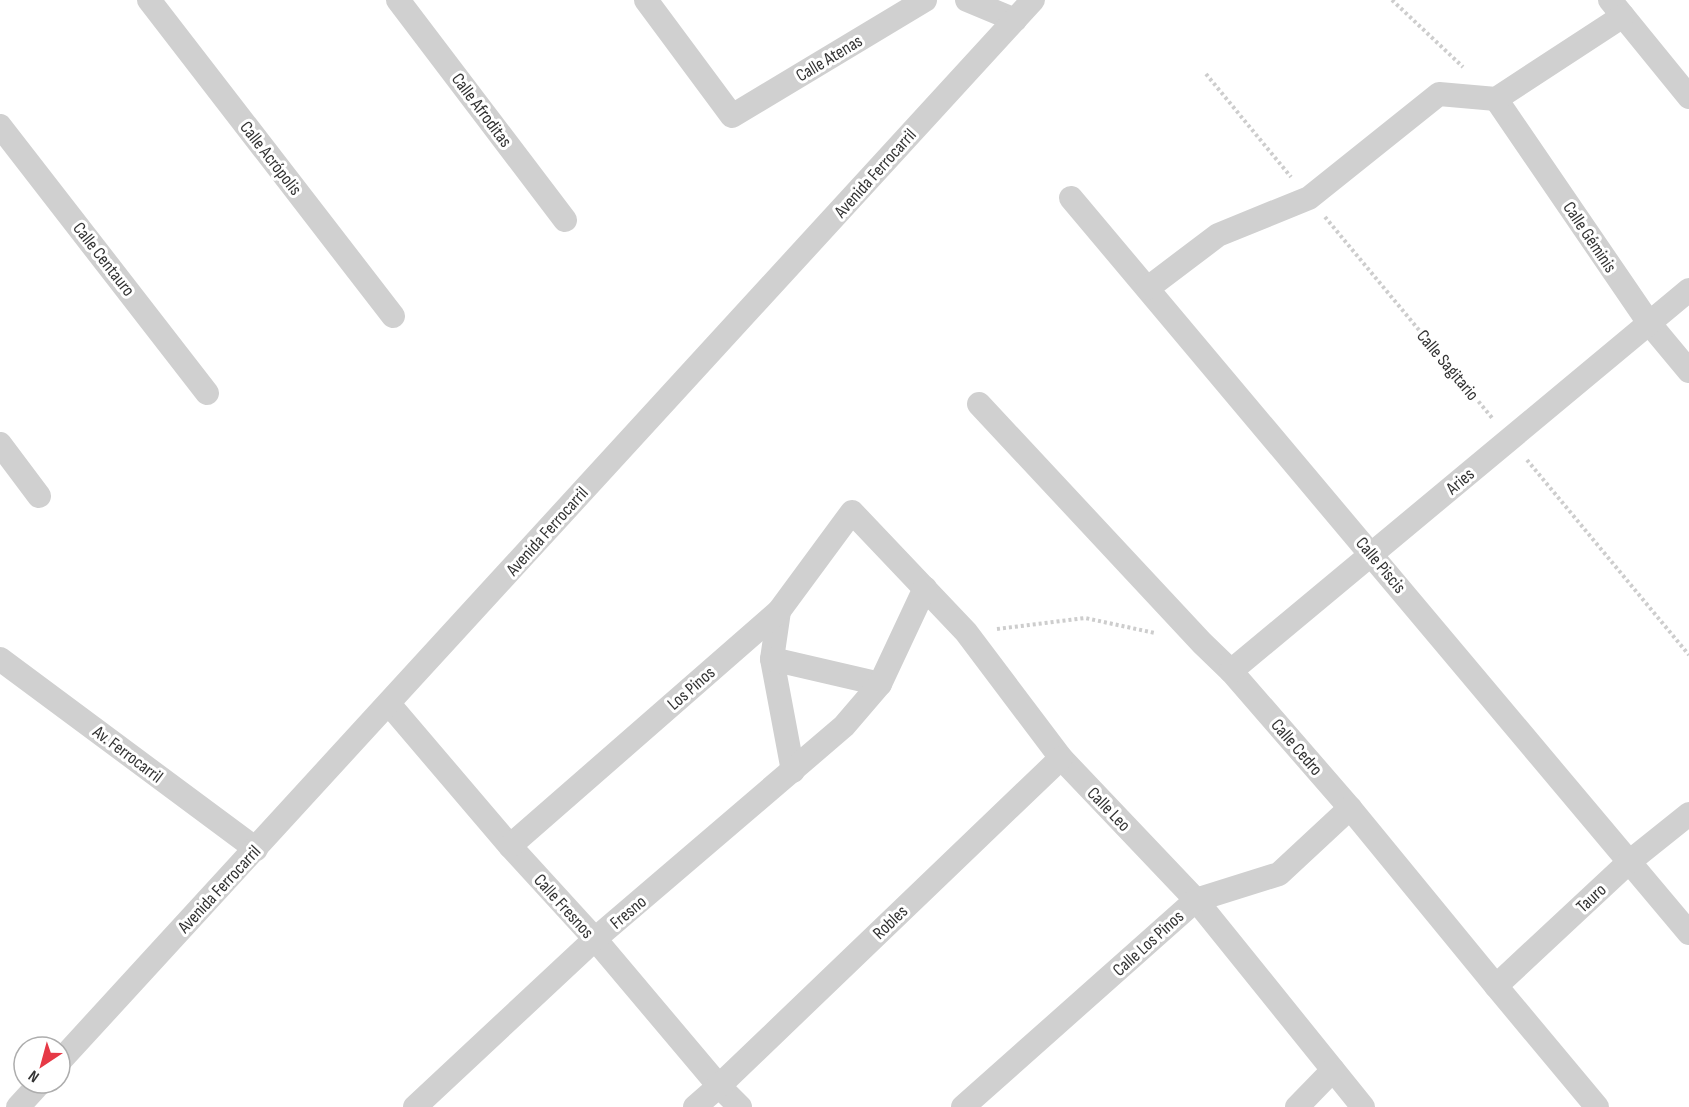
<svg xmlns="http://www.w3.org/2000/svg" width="1689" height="1107" font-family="'Sofia Sans Condensed',sans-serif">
	<rect width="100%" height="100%" fill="#fff"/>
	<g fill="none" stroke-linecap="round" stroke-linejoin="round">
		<g stroke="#cdcdcd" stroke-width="4" stroke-dasharray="3 3" stroke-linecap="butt">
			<path d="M 1392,0 L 1463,67"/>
			<path d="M 1206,74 L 1291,177"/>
			<path d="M 1325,217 L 1493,419"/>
			<path d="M 1527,460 L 1689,655"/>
			<path d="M 997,629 L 1085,618 L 1155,633"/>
		</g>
		<g stroke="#d0d0d0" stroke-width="24">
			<path d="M 149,0 L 393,316"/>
			<path d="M 398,0 L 565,220"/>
			<path d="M 646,0 L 732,116 L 925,0"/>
			<path d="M 967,0 L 1015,20"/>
			<path d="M 1610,0 L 1689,97"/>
			<path d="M 1496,99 L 1649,323 L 1689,371"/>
			<path d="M 0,126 L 207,393"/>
			<path d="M 1071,198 L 1689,933"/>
			<path d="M 1148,288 L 1218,235 L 1309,198 L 1439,94 L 1496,99 L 1623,16"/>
			<path d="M 979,404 L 1202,643 L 1231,671 L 1350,808 L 1496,986 L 1597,1107"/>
			<path d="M 0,444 L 39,496"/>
			<path d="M 779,611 L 772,659 L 793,771"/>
			<path d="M 0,659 L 256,849"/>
			<path d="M 772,659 L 880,684"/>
			<path d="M 1231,671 L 1689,290"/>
			<path d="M 389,704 L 510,846 L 595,939 L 719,1086 L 740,1107"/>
			<path d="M 510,846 L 779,611 L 852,512 L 966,632 L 1061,758 L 1196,900 L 1363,1107"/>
			<path d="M 1496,986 L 1629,862 L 1689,814"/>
			<path d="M 60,1061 L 1033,0"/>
			<path d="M 18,1107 L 40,1083"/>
			<path d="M 415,1107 L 595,939 L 844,726 L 880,684 L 925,588"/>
			<path d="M 695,1107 L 719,1086 L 1061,758"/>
			<path d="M 963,1107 L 1196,900 L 1279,874 L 1350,808"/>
			<path d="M 1297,1107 L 1333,1070"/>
		</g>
	</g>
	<g text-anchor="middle" stroke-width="6" stroke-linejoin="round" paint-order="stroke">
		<g font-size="18" fill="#333" stroke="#fff">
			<text transform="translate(829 58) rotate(-31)" y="6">Calle Atenas</text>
			<text transform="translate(482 110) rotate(53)" y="6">Calle Afroditas</text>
			<text transform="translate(271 158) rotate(52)" y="6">Calle Acrópolis</text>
			<text transform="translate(875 173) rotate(-48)" y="6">Avenida Ferrocarril</text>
			<text transform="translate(1590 237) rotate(56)" y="6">Calle Géminis</text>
			<text transform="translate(104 259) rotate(52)" y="6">Calle Centauro</text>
			<text transform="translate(1448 365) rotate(50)" y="6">Calle Sagitario</text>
			<text transform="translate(1460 481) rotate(-40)" y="6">Aries</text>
			<text transform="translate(547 531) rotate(-48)" y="6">Avenida Ferrocarril</text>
			<text transform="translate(1381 565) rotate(50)" y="6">Calle Piscis</text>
			<text transform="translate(691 688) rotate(-41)" y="6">Los Pinos</text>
			<text transform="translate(1297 747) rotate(49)" y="6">Calle Cedro</text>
			<text transform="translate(128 754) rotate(37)" y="6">Av. Ferrocarril</text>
			<text transform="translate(1109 809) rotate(46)" y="6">Calle Leo</text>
			<text transform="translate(219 889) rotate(-47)" y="6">Avenida Ferrocarril</text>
			<text transform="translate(1591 898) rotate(-43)" y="6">Tauro</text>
			<text transform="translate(564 906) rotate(48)" y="6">Calle Fresnos</text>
			<text transform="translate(628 912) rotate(-40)" y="6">Fresno</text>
			<text transform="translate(890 922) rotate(-44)" y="6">Robles</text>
			<text transform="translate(1148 943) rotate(-42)" y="6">Calle Los Pinos</text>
		</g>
	</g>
	<g transform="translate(42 1065) rotate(216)"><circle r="28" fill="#ffffff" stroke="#adadad" stroke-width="1.5"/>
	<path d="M0-4.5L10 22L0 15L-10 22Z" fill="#e63946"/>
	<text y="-9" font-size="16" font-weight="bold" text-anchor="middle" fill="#333333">N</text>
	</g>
</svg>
